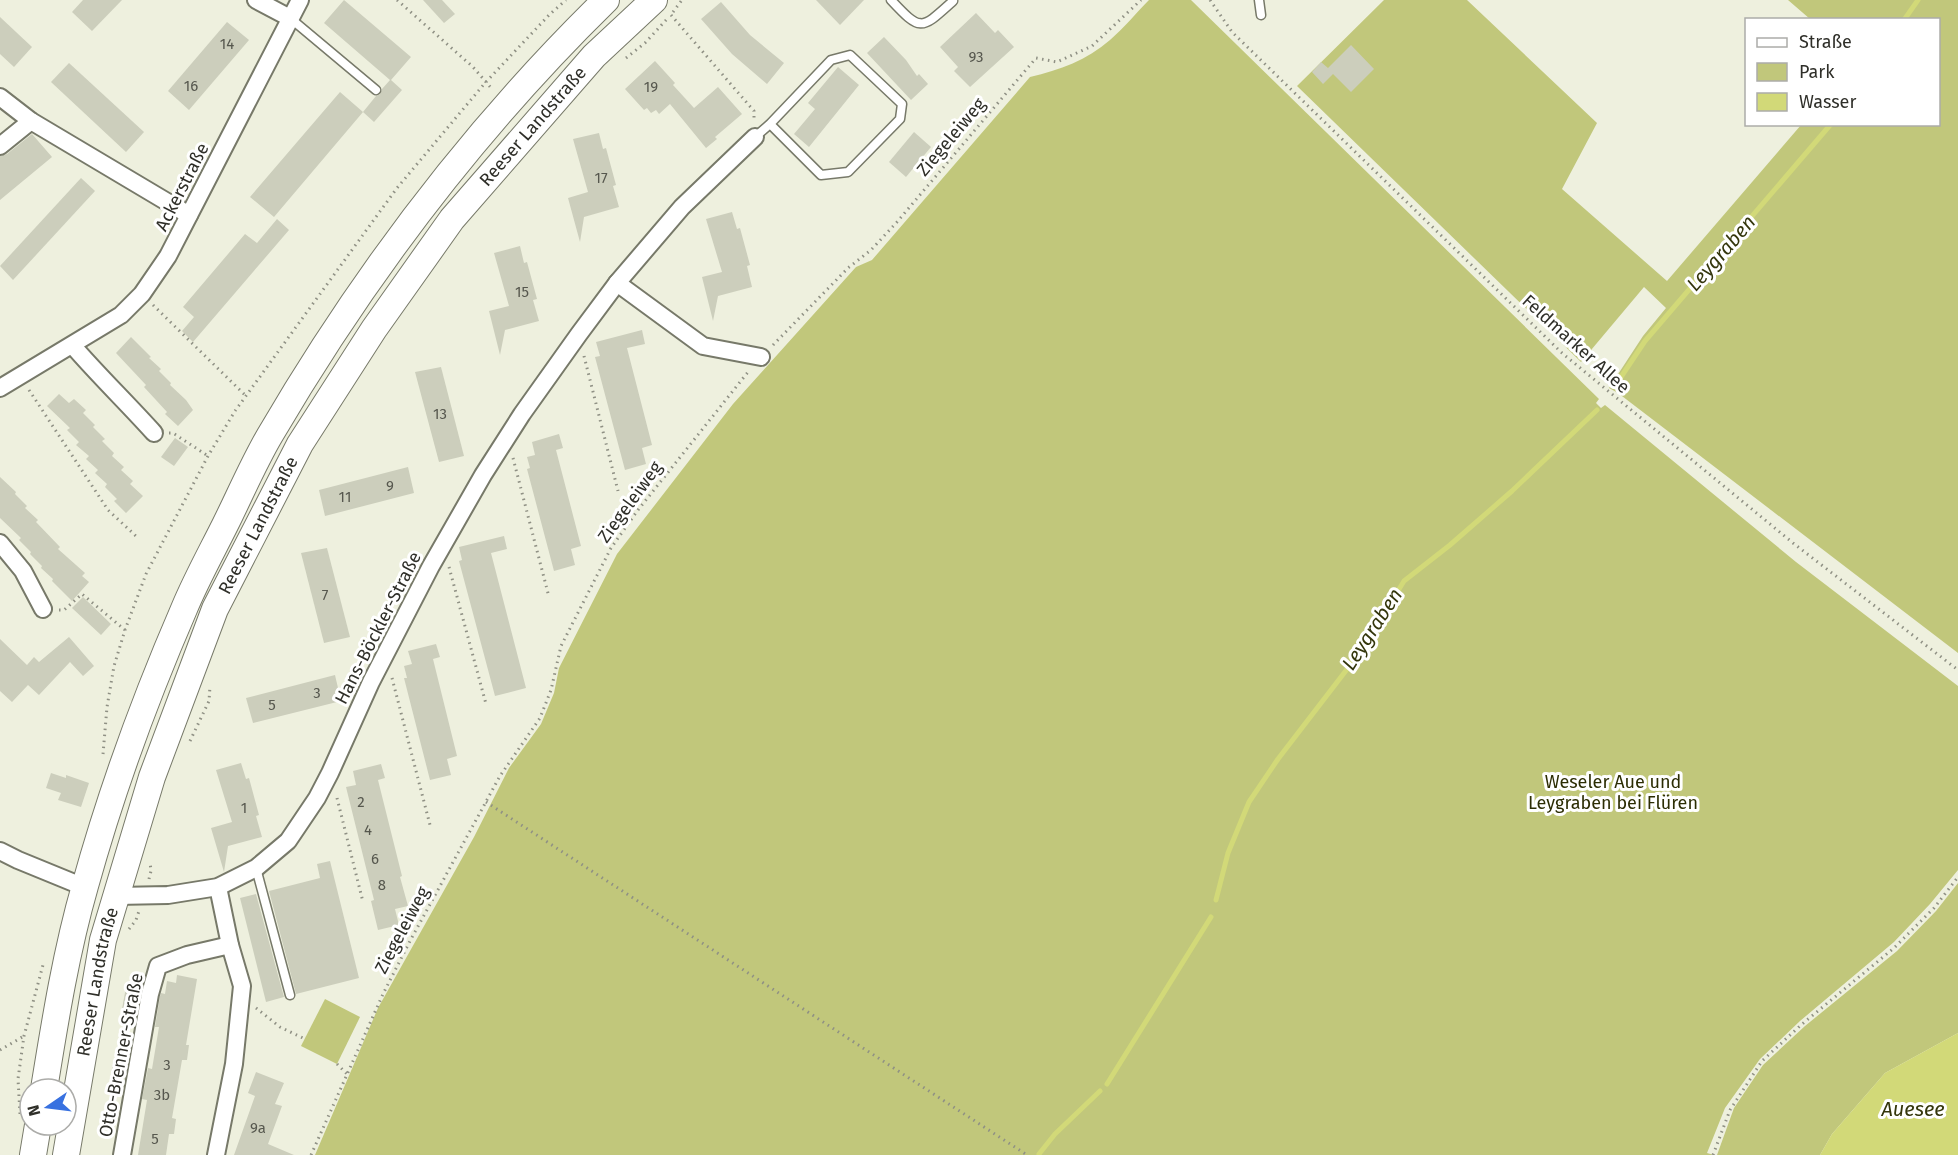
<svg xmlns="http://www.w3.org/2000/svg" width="1958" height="1155" font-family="'Fira Sans',sans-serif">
	<rect width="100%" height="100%" fill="#eef0de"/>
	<g fill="#c1c77b">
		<path d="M 1149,0 L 1191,0 L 1599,399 L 1596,403 L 1601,408 L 1605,405 L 1796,562 L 1958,686 L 1958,870 L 1930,904 L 1894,942 L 1800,1021 L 1760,1059 L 1725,1108 L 1707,1153 L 1714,1155 L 315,1155 L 378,1008 L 474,837 L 509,768 L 541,724 L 554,693 L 559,668 L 617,554 L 733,404 L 856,267 L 872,260 L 1030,77 C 1060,70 1087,60 1110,40 C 1124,28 1136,13 1149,0 Z"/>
		<path d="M 1384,0 L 1467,0 L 1597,123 L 1562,189 L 1667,281 L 1801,125 L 1938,124 L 1938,20 L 1810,19 L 1788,0 L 1958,0 L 1958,653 L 1618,393 L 1609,388 L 1643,336 L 1666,308 L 1644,287 L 1581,362 L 1297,86 Z"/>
		<path d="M 1958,883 L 1958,1033 L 1885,1073 L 1832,1134 L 1820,1155 L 1717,1155 L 1734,1108 L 1763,1065 L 1805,1026 L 1897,951 L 1936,911 Z"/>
		<path d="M 325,999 L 360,1017 L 337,1064 L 301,1046 Z"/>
	</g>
	<path fill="#d2d978" d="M 1958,1033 L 1958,1155 L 1820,1155 L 1832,1134 L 1885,1073 Z"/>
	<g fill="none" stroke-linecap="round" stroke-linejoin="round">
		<g stroke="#d2d978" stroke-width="5">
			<path d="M 1904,20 L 1918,0"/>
			<path d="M 1615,386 L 1645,341 L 1831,124"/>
			<path d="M 1216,900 L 1228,853 L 1249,802 L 1278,759 L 1361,651 L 1404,581 L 1450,545 L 1512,491 L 1597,410"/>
			<path d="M 1107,1084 L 1211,917"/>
			<path d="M 1039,1154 L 1055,1134 L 1100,1091"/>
		</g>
	</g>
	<g fill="#cccebc">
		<path d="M 83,0 L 122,0 L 92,31 L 72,12 Z"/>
		<path d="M 344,0 L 411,57 L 391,80 L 402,90 L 374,122 L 363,112 L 274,217 L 250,197 L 340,92 L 363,112 L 376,96 L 380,94 L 382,89 L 390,80 L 324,23 Z"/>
		<path d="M 423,0 L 442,0 L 455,14 L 444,23 Z"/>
		<path d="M 816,0 L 864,0 L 840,25 Z"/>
		<path d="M 721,2 L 750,35 L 784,63 L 767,84 L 732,54 L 701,19 Z"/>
		<path d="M 976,13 L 995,33 L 998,30 L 1014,47 L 970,87 L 954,71 L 958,67 L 940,47 Z"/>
		<path d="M 0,17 L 32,47 L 14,67 L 0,54 Z"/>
		<path d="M 227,22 L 249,40 L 189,110 L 168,91 Z"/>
		<path d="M 884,37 L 906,60 L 917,76 L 919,74 L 928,84 L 911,100 L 867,53 Z"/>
		<path d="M 1351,45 L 1374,69 L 1351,92 L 1333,74 L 1323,84 L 1312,72 L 1321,62 L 1328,68 Z"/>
		<path d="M 655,61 L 675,83 L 673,85 L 694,108 L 718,87 L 742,114 L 715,137 L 717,139 L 706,148 L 670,104 L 659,114 L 656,110 L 651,113 L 647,108 L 644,110 L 625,89 Z"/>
		<path d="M 69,63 L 144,132 L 126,152 L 51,82 Z"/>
		<path d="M 838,67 L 859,85 L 809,147 L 794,134 L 815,109 L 808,103 Z"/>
		<path d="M 914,132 L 931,147 L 906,177 L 889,162 Z"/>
		<path d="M 599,133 L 603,149 L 606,148 L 616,185 L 613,186 L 619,207 L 584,217 L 580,242 L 568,198 L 588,192 L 573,139 Z"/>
		<path d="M 32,134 L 52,157 L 0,200 L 0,156 L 7,154 Z"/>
		<path d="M 81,178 L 95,191 L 13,280 L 0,266 Z"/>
		<path d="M 732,212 L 737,229 L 740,228 L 750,265 L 747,266 L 752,287 L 718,296 L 713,321 L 702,277 L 722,272 L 706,219 Z"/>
		<path d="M 277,219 L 289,230 L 193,342 L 182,331 L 194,317 L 183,307 L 245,234 L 257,243 Z"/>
		<path d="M 520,246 L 524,263 L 527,262 L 537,299 L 533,300 L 539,321 L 505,330 L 500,355 L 489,311 L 509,306 L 494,253 Z"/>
		<path d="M 642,330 L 645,344 L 627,348 L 652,445 L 642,448 L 646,464 L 625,470 L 595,357 L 600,356 L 596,342 Z"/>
		<path d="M 131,337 L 151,357 L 149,358 L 161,369 L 159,371 L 171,383 L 170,385 L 186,400 L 193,410 L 178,426 L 165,414 L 167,412 L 144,387 L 146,385 L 116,353 Z"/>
		<path d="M 441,367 L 464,456 L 439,462 L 415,372 Z"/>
		<path d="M 59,394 L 69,403 L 74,399 L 86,410 L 83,413 L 95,425 L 93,427 L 105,439 L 102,441 L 114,453 L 112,456 L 124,467 L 121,470 L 133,481 L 130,484 L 143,496 L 126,513 L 114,501 L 117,499 L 105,487 L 107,484 L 95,473 L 98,470 L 86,459 L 89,456 L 76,445 L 79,442 L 67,430 L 70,428 L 47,406 Z"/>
		<path d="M 559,434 L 563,448 L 556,450 L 581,546 L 571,549 L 575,565 L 554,571 L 527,469 L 530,468 L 527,457 L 535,455 L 532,442 Z"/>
		<path d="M 175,438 L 188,447 L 174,466 L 161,457 Z"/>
		<path d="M 408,467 L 414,493 L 325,516 L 319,490 Z"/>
		<path d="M 0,477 L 16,492 L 15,494 L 27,506 L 25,508 L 38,520 L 36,522 L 60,547 L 58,549 L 85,573 L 82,576 L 89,582 L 72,601 L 52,581 L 53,579 L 41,568 L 42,566 L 30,554 L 31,552 L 19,540 L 21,538 L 0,518 Z"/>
		<path d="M 504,536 L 507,549 L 491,553 L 526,688 L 495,696 L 459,561 L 462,560 L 459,547 Z"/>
		<path d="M 327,548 L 350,637 L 324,643 L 301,553 Z"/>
		<path d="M 83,597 L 111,624 L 101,635 L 72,608 Z"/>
		<path d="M 69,637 L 94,666 L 83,676 L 70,662 L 39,695 L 28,685 L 12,702 L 0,691 L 0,639 L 27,665 L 34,657 L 39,662 Z"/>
		<path d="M 436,644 L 440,657 L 433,659 L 457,756 L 447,759 L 451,775 L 430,780 L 404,678 L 407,678 L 404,666 L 412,664 L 408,651 Z"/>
		<path d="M 335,675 L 341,701 L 253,723 L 246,698 Z"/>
		<path d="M 241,763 L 246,779 L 249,778 L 259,815 L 256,816 L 262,837 L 228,846 L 224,872 L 211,828 L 232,822 L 216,770 Z"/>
		<path d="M 381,764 L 385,778 L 378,780 L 402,876 L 400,877 L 408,906 L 395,909 L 399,925 L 378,930 L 371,901 L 374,900 L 346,787 L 356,785 L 353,771 Z"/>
		<path d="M 51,773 L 66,778 L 66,775 L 89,783 L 81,807 L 58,800 L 61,793 L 46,788 Z"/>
		<path d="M 330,861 L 359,978 L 296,994 L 269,891 L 320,878 L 317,864 Z"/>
		<path d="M 256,894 L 284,997 L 266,1002 L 240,898 Z"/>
		<path d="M 177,975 L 197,979 L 186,1045 L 189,1045 L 187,1060 L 182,1060 L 172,1118 L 176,1119 L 174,1134 L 169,1134 L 166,1155 L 138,1155 L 147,1100 L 142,1099 L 148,1068 L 152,1069 L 159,1027 L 155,1027 L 160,996 L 161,993 L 165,994 L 167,981 L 176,983 Z"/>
		<path d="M 126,987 L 140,990 L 134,1023 L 120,1020 Z"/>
		<path d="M 113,1063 L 127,1065 L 122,1095 L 108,1093 Z"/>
		<path d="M 256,1072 L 284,1083 L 275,1104 L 282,1106 L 268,1144 L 294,1155 L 234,1155 L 255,1096 L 248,1093 Z"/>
	</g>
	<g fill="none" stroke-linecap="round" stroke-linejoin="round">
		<defs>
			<g id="lane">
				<path d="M 891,0 C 921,32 921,30 953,1"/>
				<path d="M 1259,0 L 1261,15"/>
				<path d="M 290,18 L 376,90"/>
				<path d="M 755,137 L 770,124 L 831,60 L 850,55 L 902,104 L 900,119 L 848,172 L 821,175 L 770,124"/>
				<path d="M 256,868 L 290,995"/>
			</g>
			<g id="street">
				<path d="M 256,0 L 290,18"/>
				<path d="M 0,97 L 31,121 L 189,215"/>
				<path d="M 0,146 L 31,121"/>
				<path d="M 617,283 L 703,346 L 761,357"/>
				<path d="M 73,346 C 99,376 127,403 154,433"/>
				<path d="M 0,388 L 121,315 L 142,294 L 168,256 L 300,0"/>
				<path d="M 0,543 L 23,571 L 43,609"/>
				<path d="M 0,851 L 18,860 L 84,887"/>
				<path d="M 116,896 L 168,895 L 218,887 L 256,868 L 288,841 L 317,798 L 330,773 L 371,682 L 431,566 L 483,475 L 522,414 L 579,334 L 617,283 L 682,207 L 755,137"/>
				<path d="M 122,1155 L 150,994 L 158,966 L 187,955 L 230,945"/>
				<path d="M 216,1155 L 234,1064 L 242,986 L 230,945 L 218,887"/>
			</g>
			<g id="primary">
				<path d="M 44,1089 C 55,1021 66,952 85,886 C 111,792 145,699 184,609 C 196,580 211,553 225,525 C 240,495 253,464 270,435 C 363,276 474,129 606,0"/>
				<path d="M 33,1155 L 38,1125"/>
				<path id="s1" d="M 66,1155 L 103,940 L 152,777 L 215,609 L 300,444 L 374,329 L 452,219 L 594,56 L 654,0"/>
			</g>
		</defs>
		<use href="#lane" stroke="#777969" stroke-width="11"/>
		<use href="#street" stroke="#777969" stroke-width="20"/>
		<use href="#primary" stroke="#777969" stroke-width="28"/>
		<g stroke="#8f9084" stroke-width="3" stroke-dasharray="1.5 4.5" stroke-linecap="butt">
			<path d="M 397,0 L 473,67 L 492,89"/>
			<path d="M 1210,0 L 1232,32 L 1562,353 L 1793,543 L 1958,670"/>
			<path d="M 673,12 L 682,0"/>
			<path d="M 671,15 L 754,111 L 754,120"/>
			<path d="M 626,58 L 645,43 L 667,19"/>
			<path d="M 153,305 L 246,396"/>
			<path d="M 773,345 L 848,268 L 871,250 L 897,222 L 1036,58 L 1057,62 L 1092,46 L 1141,0"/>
			<path d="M 584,356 L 618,491"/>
			<path d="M 29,390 L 108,510 L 137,537"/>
			<path d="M 169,433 L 173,433 L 208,456"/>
			<path d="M 513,458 L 549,597"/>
			<path d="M 449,567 L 486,704"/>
			<path d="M 59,610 L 64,610 L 82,594 L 125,630"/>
			<path d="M 392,678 L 430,825"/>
			<path d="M 190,741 L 209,701 L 210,686"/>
			<path d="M 103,754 L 107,707 L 114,666 L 125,630 L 146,574 L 208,456 L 235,411 L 397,188 L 485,83 L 550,14 L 566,0"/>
			<path d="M 337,798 L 363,902"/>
			<path d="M 486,802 L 1027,1155"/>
			<path d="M 149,879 L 151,871 L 150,862"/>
			<path d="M 129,929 L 136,920 L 139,911"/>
			<path d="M 256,1008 L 280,1027 L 305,1039"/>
			<path d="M 0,1050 L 24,1036"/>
			<path d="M 337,1064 L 348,1075"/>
			<path d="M 20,1114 L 18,1079 L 24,1036 L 43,965"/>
			<path d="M 311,1155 L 383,994 L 410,941 L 500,776 L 540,718 L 551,690 L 561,646 L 611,548 L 638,510 L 748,372"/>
			<path d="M 1713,1155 L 1730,1110 L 1762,1061 L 1801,1025 L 1894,948 L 1934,908 L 1958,877"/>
		</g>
		<use href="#lane" stroke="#fff" stroke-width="8"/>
		<use href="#street" stroke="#fff" stroke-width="16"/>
		<use href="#primary" stroke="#fff" stroke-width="26"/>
	</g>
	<g text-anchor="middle" stroke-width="6" stroke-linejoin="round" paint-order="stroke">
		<g font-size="15" fill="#56574e">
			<text x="227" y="49">14</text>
			<text x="976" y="62">93</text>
			<text x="191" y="91">16</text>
			<text x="651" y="92">19</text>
			<text x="601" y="183">17</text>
			<text x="522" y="297">15</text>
			<text x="440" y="419">13</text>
			<text x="390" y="491">9</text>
			<text x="345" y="502">11</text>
			<text x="325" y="600">7</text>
			<text x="317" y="698">3</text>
			<text x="272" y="710">5</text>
			<text x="361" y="807">2</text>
			<text x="244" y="813">1</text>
			<text x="368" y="835">4</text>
			<text x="375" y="864">6</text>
			<text x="382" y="890">8</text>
			<text x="167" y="1070">3</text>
			<text x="162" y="1100">3b</text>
			<text x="258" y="1133">9a</text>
			<text x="155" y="1144">5</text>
		</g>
		<g font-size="18" fill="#2f2f29" stroke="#fff">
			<text dy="6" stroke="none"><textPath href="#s1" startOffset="1148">Reeser Landstraße</textPath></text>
			<text transform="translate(951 137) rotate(-50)" y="6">Ziegeleiweg</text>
			<text transform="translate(182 187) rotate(-63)" y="6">Ackerstraße</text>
			<text transform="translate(1576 344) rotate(42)" y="6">Feldmarker Allee</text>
			<text transform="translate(630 502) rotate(-54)" y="6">Ziegeleiweg</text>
			<text dy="6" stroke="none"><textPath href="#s1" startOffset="662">Reeser Landstraße</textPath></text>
			<text transform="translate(378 628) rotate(-63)" y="6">Hans-Böckler-Straße</text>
			<text transform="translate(402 930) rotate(-62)" y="6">Ziegeleiweg</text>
			<text dy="6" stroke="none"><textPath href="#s1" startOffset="176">Reeser Landstraße</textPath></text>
			<text transform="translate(121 1055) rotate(-79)" y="6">Otto-Brenner-Straße</text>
		</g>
		<g font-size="18" fill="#2c2d03" stroke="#fff">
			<text x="1613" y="788">Weseler Aue und<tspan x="1613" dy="21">Leygraben bei Flüren</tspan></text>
		</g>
		<g font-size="20" font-style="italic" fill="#34360c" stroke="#fff">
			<text transform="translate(1721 253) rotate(-49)" y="7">Leygraben</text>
			<text transform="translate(1372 629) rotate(-57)" y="7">Leygraben</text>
			<text x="1913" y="1116">Auesee</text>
		</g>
	</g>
	<rect x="1745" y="18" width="195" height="108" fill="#ffffff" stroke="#acaca9" stroke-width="1.5"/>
	<rect x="1757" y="38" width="30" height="9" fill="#ffffff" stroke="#acaca9" stroke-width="1.5"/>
	<text x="1799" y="48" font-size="18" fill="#2f2f29">Straße</text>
	<rect x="1757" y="63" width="30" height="18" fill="#c1c77b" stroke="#acaca9" stroke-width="1.5"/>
	<text x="1799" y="78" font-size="18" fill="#2f2f29">Park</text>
	<rect x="1757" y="93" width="30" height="18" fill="#d2d978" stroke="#acaca9" stroke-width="1.5"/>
	<text x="1799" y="108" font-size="18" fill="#2f2f29">Wasser</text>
	<g transform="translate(48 1107) rotate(256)"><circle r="28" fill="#ffffff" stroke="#acaca9" stroke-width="1.5"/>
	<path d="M0-4.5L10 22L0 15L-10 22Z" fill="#3871e0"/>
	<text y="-9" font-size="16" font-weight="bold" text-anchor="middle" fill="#2f2f29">N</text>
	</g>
</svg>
